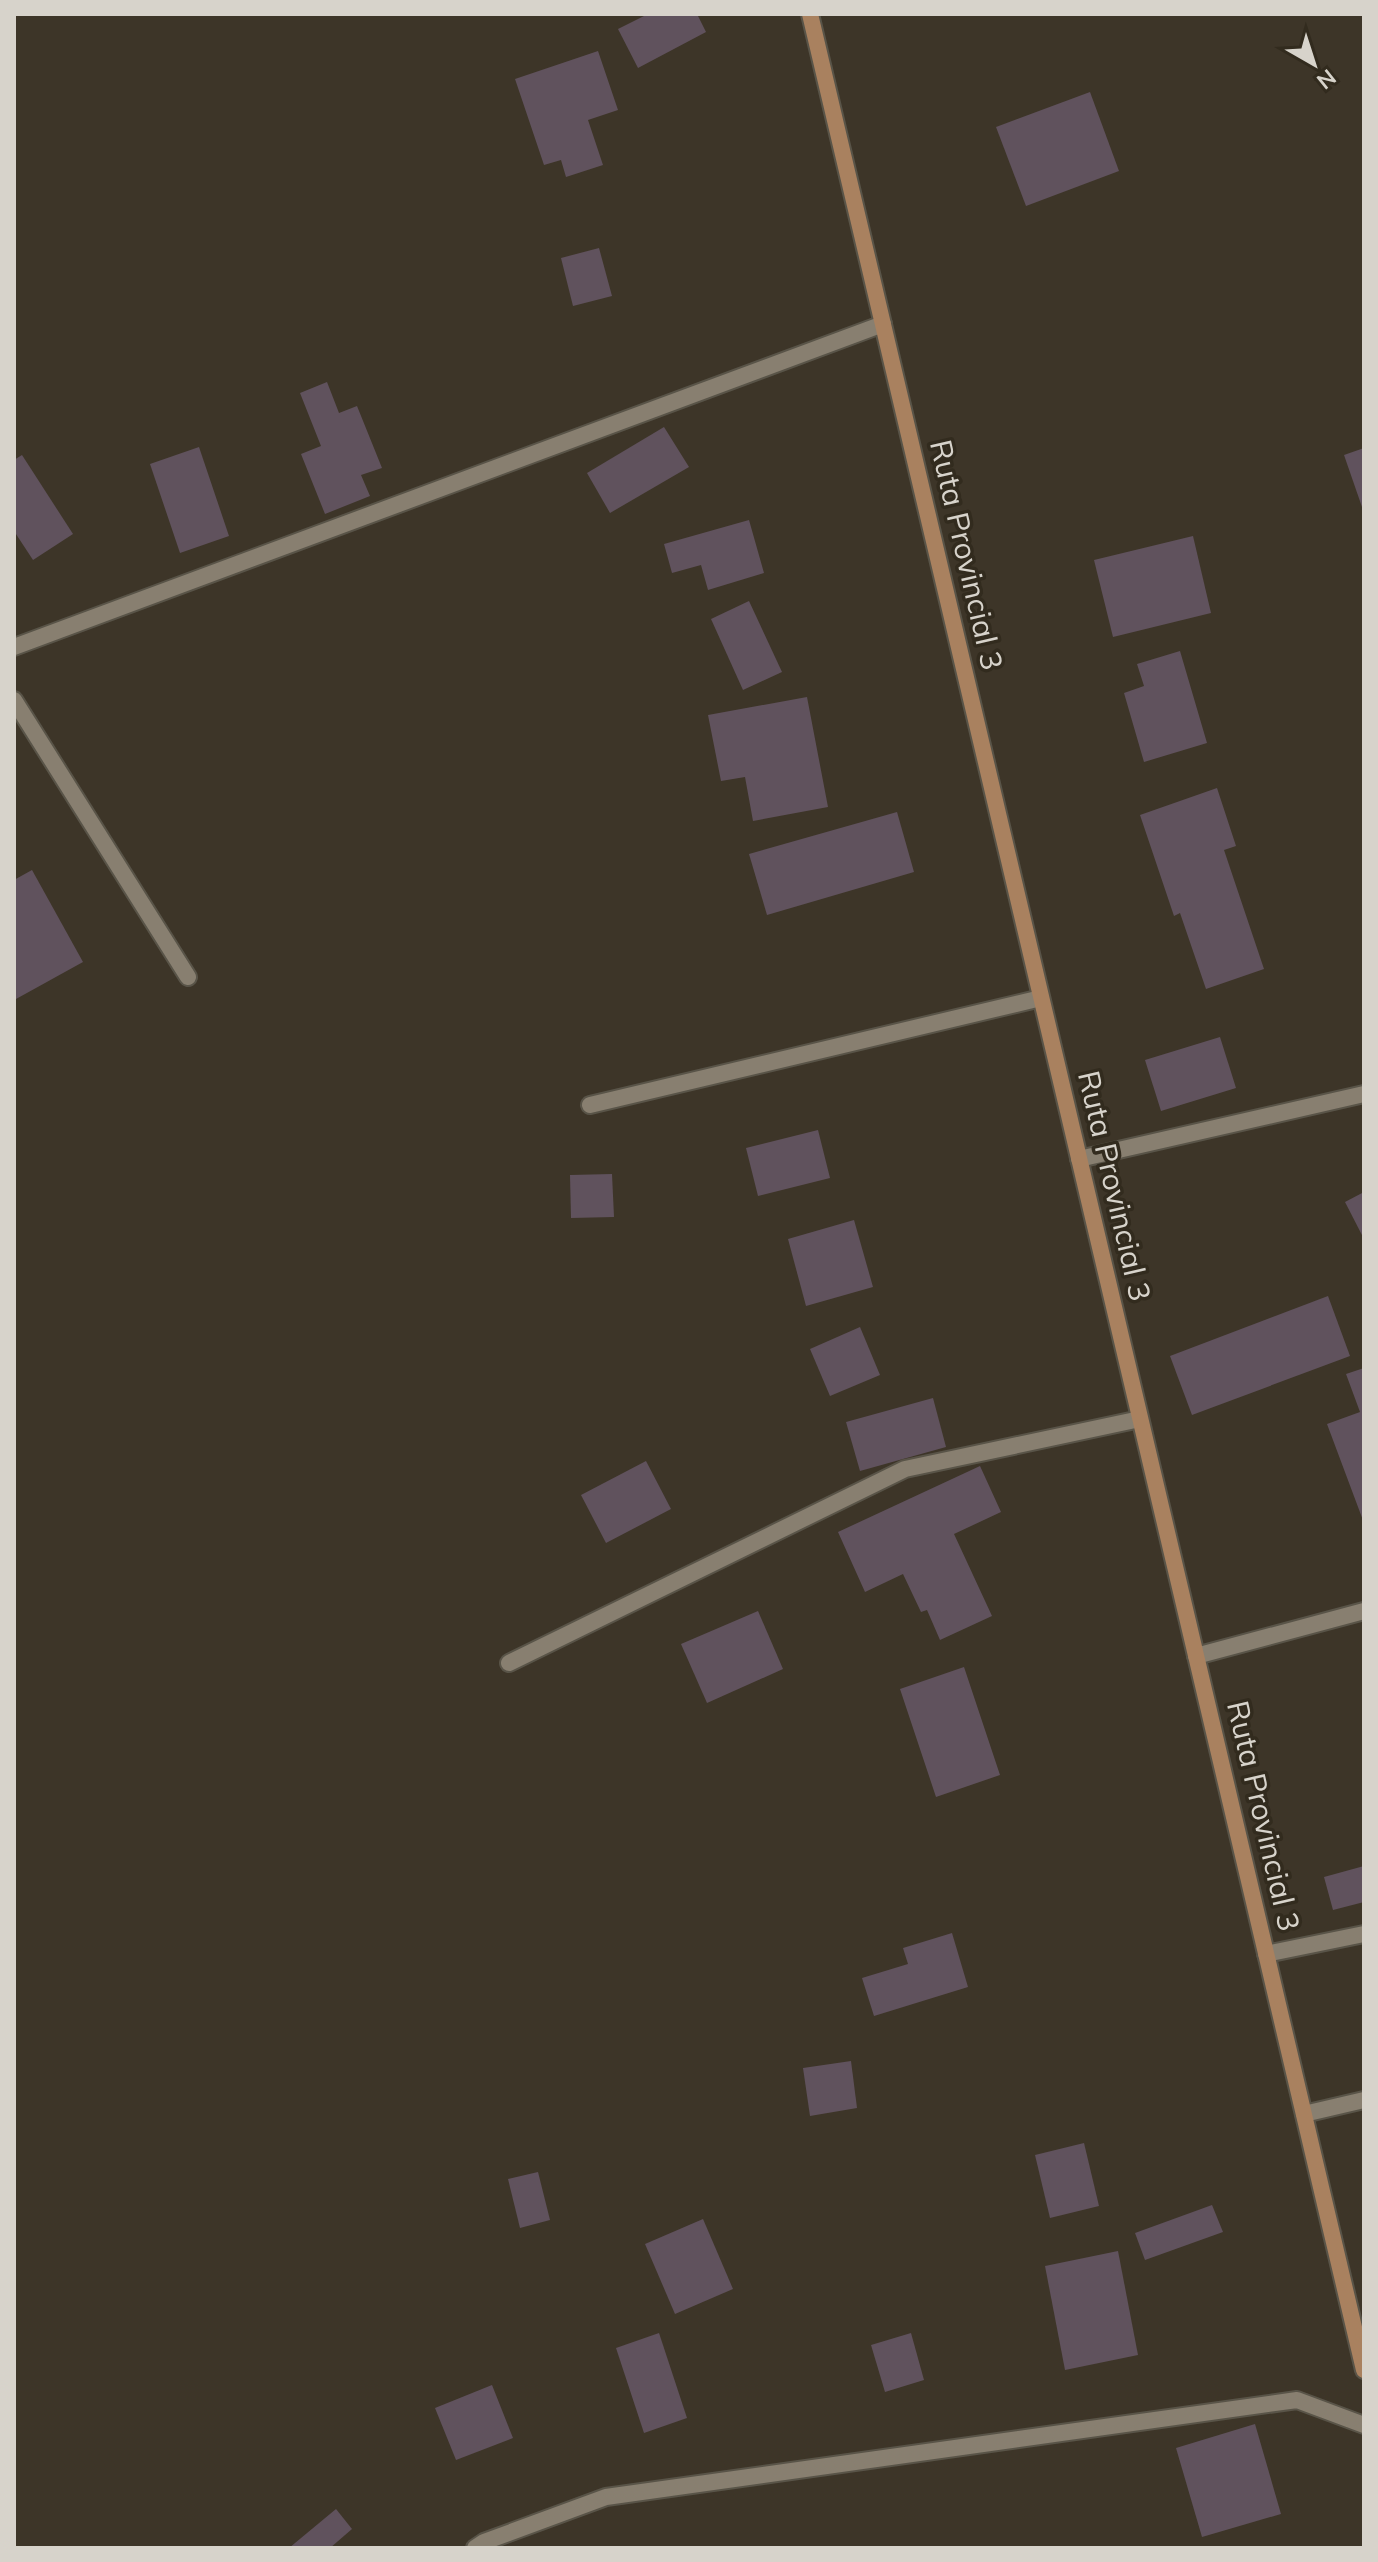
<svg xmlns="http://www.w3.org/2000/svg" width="1378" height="2562" font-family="Mulish,sans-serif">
	<rect width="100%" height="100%" fill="#3d3528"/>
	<g fill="#60525d">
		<path d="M 648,14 L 697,14 L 706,32 L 638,68 L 618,29 Z"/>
		<path d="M 598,51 L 618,110 L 588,120 L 603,165 L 566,177 L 561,160 L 544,165 L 515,79 Z"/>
		<path d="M 1090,92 L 1119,171 L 1026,206 L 996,127 Z"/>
		<path d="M 599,248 L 612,296 L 573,306 L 561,258 Z"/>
		<path d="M 327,382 L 339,413 L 357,406 L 382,468 L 361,475 L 370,496 L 325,514 L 301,454 L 321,446 L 300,393 Z"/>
		<path d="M 664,427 L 689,467 L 610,513 L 587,473 Z"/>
		<path d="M 199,447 L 229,536 L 180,553 L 150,464 Z"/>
		<path d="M 1364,448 L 1364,506 L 1362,507 L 1344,455 Z"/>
		<path d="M 22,455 L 73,534 L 33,560 L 14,531 L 14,460 Z"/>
		<path d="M 749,520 L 764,573 L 708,590 L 701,565 L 672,573 L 664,544 Z"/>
		<path d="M 1193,536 L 1211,613 L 1113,637 L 1094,560 Z"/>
		<path d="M 749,601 L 782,672 L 743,690 L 711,619 Z"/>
		<path d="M 1180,651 L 1207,743 L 1144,762 L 1124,693 L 1144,686 L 1137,664 Z"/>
		<path d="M 807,697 L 828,807 L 753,821 L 745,777 L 721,781 L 708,715 Z"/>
		<path d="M 1217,788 L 1236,846 L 1224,850 L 1264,969 L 1206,989 L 1180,913 L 1174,916 L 1140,815 Z"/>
		<path d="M 897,812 L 914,872 L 767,915 L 749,854 Z"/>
		<path d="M 32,870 L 83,962 L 16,999 L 14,995 L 14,880 Z"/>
		<path d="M 1220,1037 L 1236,1088 L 1161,1111 L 1145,1060 Z"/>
		<path d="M 818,1130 L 830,1178 L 758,1196 L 746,1148 Z"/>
		<path d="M 612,1174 L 614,1217 L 571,1218 L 570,1175 Z"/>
		<path d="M 1364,1192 L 1364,1239 L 1345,1202 Z"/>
		<path d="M 854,1220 L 873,1287 L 806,1306 L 788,1239 Z"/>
		<path d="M 1328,1296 L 1350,1356 L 1192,1415 L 1170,1356 Z"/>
		<path d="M 860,1327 L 880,1375 L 830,1396 L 810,1349 Z"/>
		<path d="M 1364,1368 L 1364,1523 L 1327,1424 L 1360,1412 L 1346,1374 Z"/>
		<path d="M 933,1398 L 946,1447 L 860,1471 L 846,1422 Z"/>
		<path d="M 646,1461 L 671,1509 L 606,1543 L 581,1495 Z"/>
		<path d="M 980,1466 L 1001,1512 L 954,1534 L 992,1616 L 940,1640 L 927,1610 L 921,1612 L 903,1574 L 865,1592 L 838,1532 Z"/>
		<path d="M 758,1611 L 783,1669 L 707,1703 L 681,1644 Z"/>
		<path d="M 964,1667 L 1000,1775 L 936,1797 L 900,1689 Z"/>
		<path d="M 1364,1866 L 1364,1902 L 1333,1910 L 1324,1877 Z"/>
		<path d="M 952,1933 L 968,1987 L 874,2016 L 862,1978 L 908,1964 L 903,1948 Z"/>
		<path d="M 851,2061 L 857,2108 L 810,2116 L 803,2068 Z"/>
		<path d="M 1084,2143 L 1099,2206 L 1050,2218 L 1035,2155 Z"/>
		<path d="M 538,2172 L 550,2220 L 520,2228 L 508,2179 Z"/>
		<path d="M 1212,2205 L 1223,2232 L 1145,2260 L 1135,2233 Z"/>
		<path d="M 703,2219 L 733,2289 L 675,2314 L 645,2244 Z"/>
		<path d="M 1118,2251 L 1138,2355 L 1065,2370 L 1045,2266 Z"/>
		<path d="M 659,2333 L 687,2418 L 644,2433 L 616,2348 Z"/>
		<path d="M 911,2333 L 924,2380 L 885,2392 L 871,2345 Z"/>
		<path d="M 492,2385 L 513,2438 L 456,2460 L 435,2408 Z"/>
		<path d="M 1255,2424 L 1281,2514 L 1202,2537 L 1176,2448 Z"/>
		<path d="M 336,2509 L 352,2529 L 330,2548 L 289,2548 Z"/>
	</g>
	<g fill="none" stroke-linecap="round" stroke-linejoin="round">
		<defs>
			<g id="service">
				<path d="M 14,647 L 883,324"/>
				<path d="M 1079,1159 L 1364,1094"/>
				<path d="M 1196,1656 L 1364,1611"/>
				<path d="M 509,1663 L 905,1469 L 1140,1419"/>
				<path d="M 1304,2114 L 1364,2100"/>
			</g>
			<g id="minor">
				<path d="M 14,700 L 188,977"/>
				<path d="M 590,1105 L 1041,998"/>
				<path d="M 1266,1954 L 1364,1934"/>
				<path d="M 475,2548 L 484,2542 L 606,2497 L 1297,2400 L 1364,2425"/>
			</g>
			<path id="secondary" d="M 810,14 L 1364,2370"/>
		</defs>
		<use href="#service" stroke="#595448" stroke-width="20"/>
		<use href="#minor" stroke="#595448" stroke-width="20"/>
		<use href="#secondary" stroke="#595448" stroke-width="20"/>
		<use href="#service" stroke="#887f70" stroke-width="16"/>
		<use href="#minor" stroke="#887f70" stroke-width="16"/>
		<use href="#secondary" stroke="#a9815f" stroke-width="16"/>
	</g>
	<g text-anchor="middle" stroke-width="7" stroke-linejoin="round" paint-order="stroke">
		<g font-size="30" fill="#d7d3cb" stroke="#322b1e">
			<text transform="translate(966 555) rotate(77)" y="10">Ruta Provincial 3</text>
			<text transform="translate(1114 1186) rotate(77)" y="10">Ruta Provincial 3</text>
			<text transform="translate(1263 1816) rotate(77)" y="10">Ruta Provincial 3</text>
		</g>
	</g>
	<rect width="1378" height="2562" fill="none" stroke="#d7d3cb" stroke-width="32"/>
	<g transform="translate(1314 64) rotate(141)" stroke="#322b1e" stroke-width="6" paint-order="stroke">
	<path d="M0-6L14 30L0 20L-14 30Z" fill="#d7d3cb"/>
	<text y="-12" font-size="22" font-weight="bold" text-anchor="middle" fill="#d7d3cb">N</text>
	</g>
</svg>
